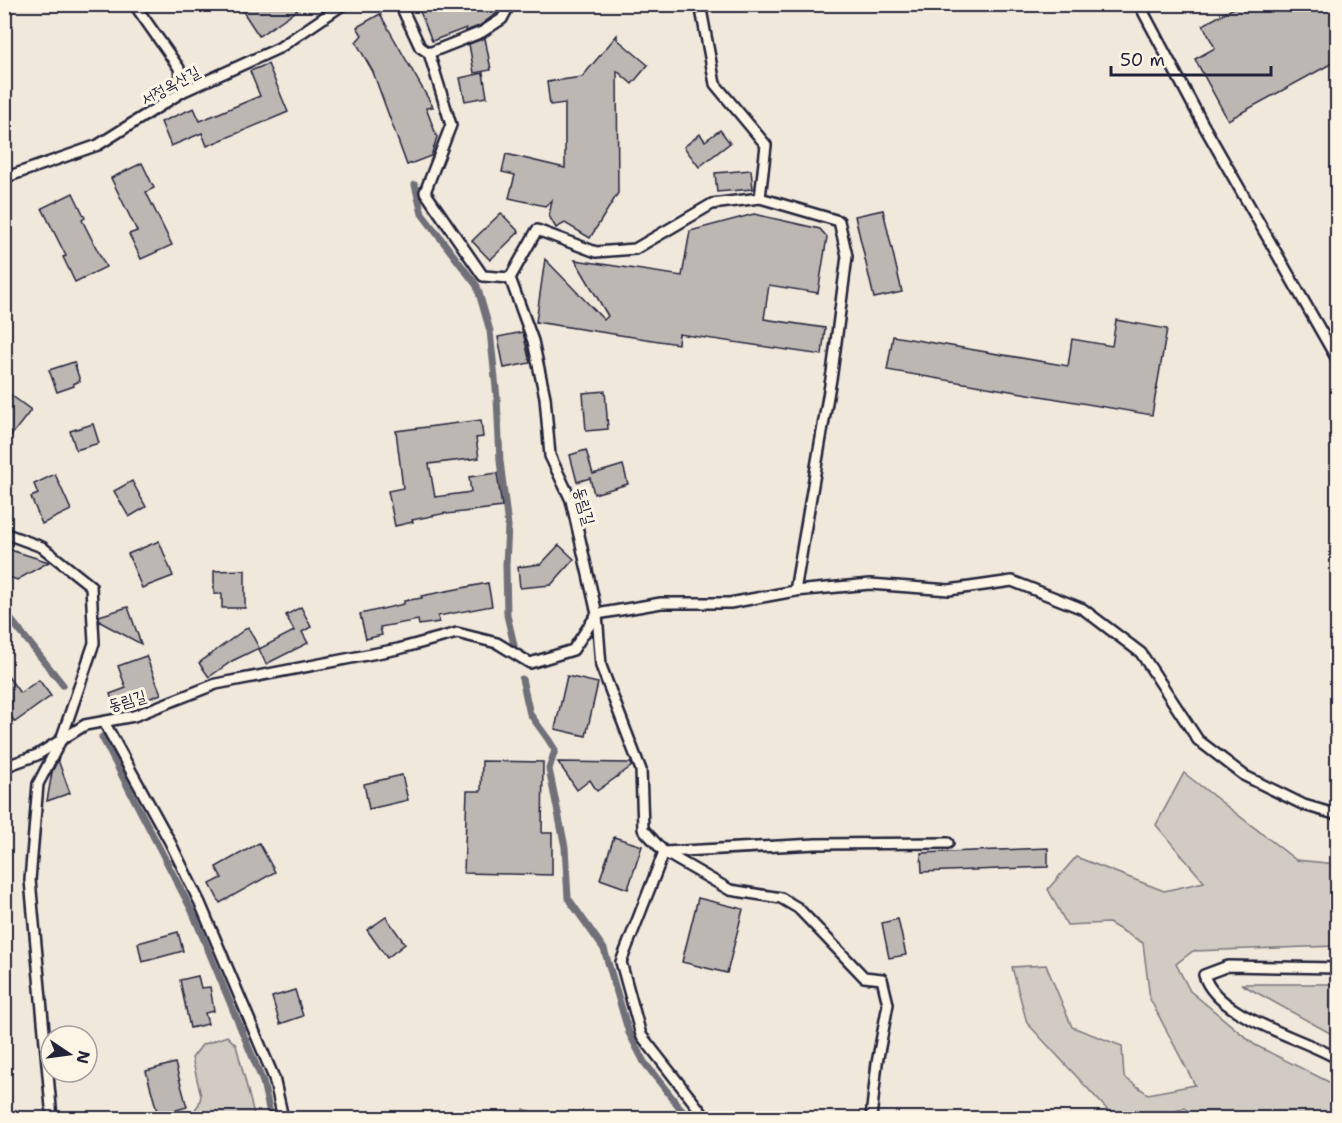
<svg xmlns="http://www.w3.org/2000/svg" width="1342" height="1123" font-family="'Shantell Sans','Poor Story',sans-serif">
	<rect width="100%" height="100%" fill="#efe8db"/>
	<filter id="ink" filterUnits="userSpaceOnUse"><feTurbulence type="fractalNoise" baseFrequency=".0167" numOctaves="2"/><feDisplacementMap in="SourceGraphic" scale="12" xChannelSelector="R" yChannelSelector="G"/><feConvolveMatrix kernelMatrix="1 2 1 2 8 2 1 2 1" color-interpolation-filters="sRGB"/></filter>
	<g filter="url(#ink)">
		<g fill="#d1cbc3" stroke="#7a767f" stroke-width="1.5">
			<path d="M 1184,773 L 1296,860 L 1337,864 L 1337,946 L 1193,951 L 1176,964 L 1190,991 L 1255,1045 L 1337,1086 L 1337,1118 L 1196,1118 L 1185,1108 L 1153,1118 L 1115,1118 L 1027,1023 L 1012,967 L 1046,965 L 1072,1027 L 1122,1046 L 1124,1077 L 1148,1094 L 1195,1085 L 1150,999 L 1143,943 L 1109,923 L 1067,925 L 1048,889 L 1076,857 L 1164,891 L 1204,882 L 1156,825 Z"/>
			<path d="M 1241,984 L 1337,984 L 1337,1037 Z"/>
			<path d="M 227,1036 L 236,1045 L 255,1118 L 189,1118 L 199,1104 L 201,1096 L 192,1058 L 202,1045 Z"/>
			<path d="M 524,1109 L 546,1118 L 517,1118 Z"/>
		</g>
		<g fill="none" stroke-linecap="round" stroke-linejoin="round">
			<g stroke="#716f79" stroke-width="7">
				<path d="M 415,185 L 422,214 L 477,286 L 490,331 L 497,398 L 500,461 L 508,526 L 506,565 L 507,615 L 514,645"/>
				<path d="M 4,611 L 63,685"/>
				<path d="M 522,679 L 530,714 L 548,739 L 555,750 L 549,769 L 565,847 L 568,898 L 604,949 L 629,1033 L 644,1062 L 688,1118"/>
				<path d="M 102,737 L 192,911 L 263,1082 L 271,1118"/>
			</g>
		</g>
		<g fill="#bcb7b3" stroke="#22223b" stroke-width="1.5">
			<path d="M 238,4 L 306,4 L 259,36 Z"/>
			<path d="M 417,4 L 494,4 L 497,13 L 479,26 L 466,31 L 466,28 L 432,41 Z"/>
			<path d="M 1241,4 L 1338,4 L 1338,60 L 1228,120 L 1195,59 L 1215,48 L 1203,25 Z"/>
			<path d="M 380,14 L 433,107 L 426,108 L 437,137 L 431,156 L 407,165 L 373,72 L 356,42 L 362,35 L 357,27 Z"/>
			<path d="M 617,35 L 617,39 L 648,65 L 632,84 L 617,71 L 618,193 L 590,238 L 565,223 L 556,228 L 549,216 L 552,200 L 545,206 L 509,198 L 515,175 L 502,172 L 506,154 L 565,168 L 565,103 L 550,105 L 547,82 L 582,77 Z"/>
			<path d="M 485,38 L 491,70 L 474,73 L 469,44 Z"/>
			<path d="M 268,64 L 288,112 L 207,146 L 202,133 L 171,146 L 161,122 L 194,108 L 200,121 L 260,96 L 250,71 Z"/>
			<path d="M 483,73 L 487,97 L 465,101 L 460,78 Z"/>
			<path d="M 720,130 L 730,143 L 699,167 L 684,147 L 700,134 L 705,141 Z"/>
			<path d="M 142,163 L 154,188 L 146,192 L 172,245 L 141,259 L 129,234 L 137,231 L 111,178 Z"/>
			<path d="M 751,170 L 753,189 L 717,192 L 715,173 Z"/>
			<path d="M 73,193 L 85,218 L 82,220 L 106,267 L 75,282 L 63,257 L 66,256 L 42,208 Z"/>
			<path d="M 883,210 L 902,292 L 874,298 L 855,216 Z"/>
			<path d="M 501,213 L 519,232 L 490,260 L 472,241 Z"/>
			<path d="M 754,214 L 820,229 L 827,237 L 818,293 L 769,285 L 764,319 L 825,328 L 822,355 L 679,334 L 678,344 L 536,322 L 545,259 L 604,320 L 608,316 L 575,260 L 682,276 L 690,231 Z"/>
			<path d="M 1116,320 L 1167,329 L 1152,415 L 887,370 L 893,336 L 1068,366 L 1072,339 L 1112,346 Z"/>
			<path d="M 523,332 L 530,363 L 504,368 L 498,337 Z"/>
			<path d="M 74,362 L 80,381 L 73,384 L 74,386 L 57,392 L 49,370 Z"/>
			<path d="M 4,390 L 31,410 L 4,445 Z"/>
			<path d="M 605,391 L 608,429 L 586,431 L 583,393 Z"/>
			<path d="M 481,420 L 483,437 L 476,438 L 479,458 L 429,464 L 435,497 L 471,492 L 469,477 L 497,473 L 502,507 L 447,514 L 446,513 L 412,520 L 413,522 L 395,526 L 388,491 L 403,488 L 396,431 Z"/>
			<path d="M 93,424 L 99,443 L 76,450 L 70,431 Z"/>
			<path d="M 586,450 L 593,474 L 623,465 L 628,484 L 594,494 L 590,478 L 577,482 L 570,455 Z"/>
			<path d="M 55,474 L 71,510 L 42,524 L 31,497 L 38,494 L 34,484 Z"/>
			<path d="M 132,481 L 146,507 L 129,517 L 114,491 Z"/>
			<path d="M 159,541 L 173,576 L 142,588 L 128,554 Z"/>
			<path d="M 559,545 L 574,559 L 551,585 L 520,588 L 518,567 L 541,564 Z"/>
			<path d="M 4,548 L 49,562 L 17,580 L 4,575 Z"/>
			<path d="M 245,570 L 245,608 L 222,608 L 222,594 L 214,594 L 214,571 Z"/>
			<path d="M 488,583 L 492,606 L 438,616 L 439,622 L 419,625 L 418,620 L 380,627 L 382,635 L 366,639 L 360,614 L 404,604 L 404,601 L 422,598 L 421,596 Z"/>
			<path d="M 128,607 L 141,644 L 100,622 L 99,616 Z"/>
			<path d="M 301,607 L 311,627 L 302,632 L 308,643 L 266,664 L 259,649 L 294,631 L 286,615 Z"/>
			<path d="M 248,627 L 259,648 L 232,661 L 209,677 L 199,663 Z"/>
			<path d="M 146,656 L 161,694 L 116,711 L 110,694 L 126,688 L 118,666 Z"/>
			<path d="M 4,671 L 20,693 L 39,680 L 51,696 L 15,722 L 4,707 Z"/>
			<path d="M 567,676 L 598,683 L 586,736 L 555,729 Z"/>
			<path d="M 58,760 L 70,793 L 47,801 L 52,772 Z"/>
			<path d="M 482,761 L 543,762 L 542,833 L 552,833 L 552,875 L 464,873 L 467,791 L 481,791 Z"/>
			<path d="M 558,762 L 631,763 L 632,766 L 597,791 L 590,780 L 577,790 Z"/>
			<path d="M 402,775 L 408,800 L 369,809 L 364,784 Z"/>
			<path d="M 614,837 L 642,846 L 628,889 L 600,879 Z"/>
			<path d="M 259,843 L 275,872 L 220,903 L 210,884 L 222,878 L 216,867 Z"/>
			<path d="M 1048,848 L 1048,867 L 922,872 L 921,853 Z"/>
			<path d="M 698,898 L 743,909 L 727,973 L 682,962 Z"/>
			<path d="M 386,917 L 405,944 L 387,958 L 367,930 Z"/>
			<path d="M 898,919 L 906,955 L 889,958 L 882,923 Z"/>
			<path d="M 178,932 L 183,951 L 142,962 L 138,943 Z"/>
			<path d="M 198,976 L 201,988 L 210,987 L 214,1011 L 205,1013 L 208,1024 L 190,1028 L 180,980 Z"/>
			<path d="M 295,990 L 303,1016 L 280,1024 L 272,997 Z"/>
			<path d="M 175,1063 L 187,1107 L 158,1115 L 146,1071 Z"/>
		</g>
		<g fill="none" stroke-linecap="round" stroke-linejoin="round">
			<defs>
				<g id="service">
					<path d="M 134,4 L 179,68 L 182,92"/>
					<path d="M 400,4 L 420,47 L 429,53"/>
					<path d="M 1139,4 L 1204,126 L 1338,361"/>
					<path d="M 4,178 L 98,145 L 182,92 L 279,48 L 344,4"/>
					<path d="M 760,198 L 839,221 L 847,256 L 832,373 L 795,591"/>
					<path d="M 510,278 L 483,276 L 425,192 L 451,125 L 429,53 L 482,32 L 502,19 L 510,4"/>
					<path d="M 4,533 L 42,547 L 91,586 L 94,643 L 61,740 L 38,784 L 30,880 L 52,1118"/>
					<path d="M 104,722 L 169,840 L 200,903 L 274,1078 L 283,1118"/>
					<path d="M 4,767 L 37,755 L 85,725 L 134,716 L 216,684 L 398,649 L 457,633 L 497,643 L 530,663 L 573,650 L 597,614 L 571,500 L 550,456 L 545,397 L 533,341 L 510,278 L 537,230 L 596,252 L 635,249 L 712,204 L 760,198 L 766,145 L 715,84 L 700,4"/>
					<path d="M 1338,968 L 1228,966 L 1204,975 C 1217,1018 1302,1037 1338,1059"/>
					<path d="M 706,1118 L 641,1035 L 621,962 L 664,852 L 816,844 L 948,843"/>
					<path d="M 871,1118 L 877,1063 L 888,1004 L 882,979 L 864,977 L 798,908 L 781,898 L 730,890 L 664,852 L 643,829 L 641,770 L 601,666 L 597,614 L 661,603 L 730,603 L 795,591 L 870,584 L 949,590 L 1012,581 L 1083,609 L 1141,653 L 1198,740 L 1245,776 L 1304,805 L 1338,815"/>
				</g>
			</defs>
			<use href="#service" stroke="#22223b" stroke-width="14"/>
			<use href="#service" stroke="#fcf5e5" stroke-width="9"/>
		</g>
	</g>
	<g text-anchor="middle" stroke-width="6" stroke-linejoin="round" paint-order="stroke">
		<g font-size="16" fill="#22223b" stroke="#fcf5e5">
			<text transform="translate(170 85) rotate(-29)" y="6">서정옥산길</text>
			<text transform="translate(585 506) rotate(74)" y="6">동림길</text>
			<text transform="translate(127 700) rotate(-16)" y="6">동림길</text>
		</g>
	</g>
	<rect width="1342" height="1123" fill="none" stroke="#fcf5e5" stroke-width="24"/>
	<rect x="12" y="12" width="1318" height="1099" fill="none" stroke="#22223b" stroke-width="2" filter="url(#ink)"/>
	<g transform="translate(69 1054) rotate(103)"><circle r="28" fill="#fcf5e5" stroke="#a5a1a1" stroke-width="1.5"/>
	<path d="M0-4.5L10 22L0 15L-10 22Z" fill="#22223b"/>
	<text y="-9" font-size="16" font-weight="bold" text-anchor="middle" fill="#22223b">N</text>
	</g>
	<path d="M1111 66v9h160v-9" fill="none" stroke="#22223b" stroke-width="3"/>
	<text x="1120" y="66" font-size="18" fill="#22223b" stroke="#fcf5e5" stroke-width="4.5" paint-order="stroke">50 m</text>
</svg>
